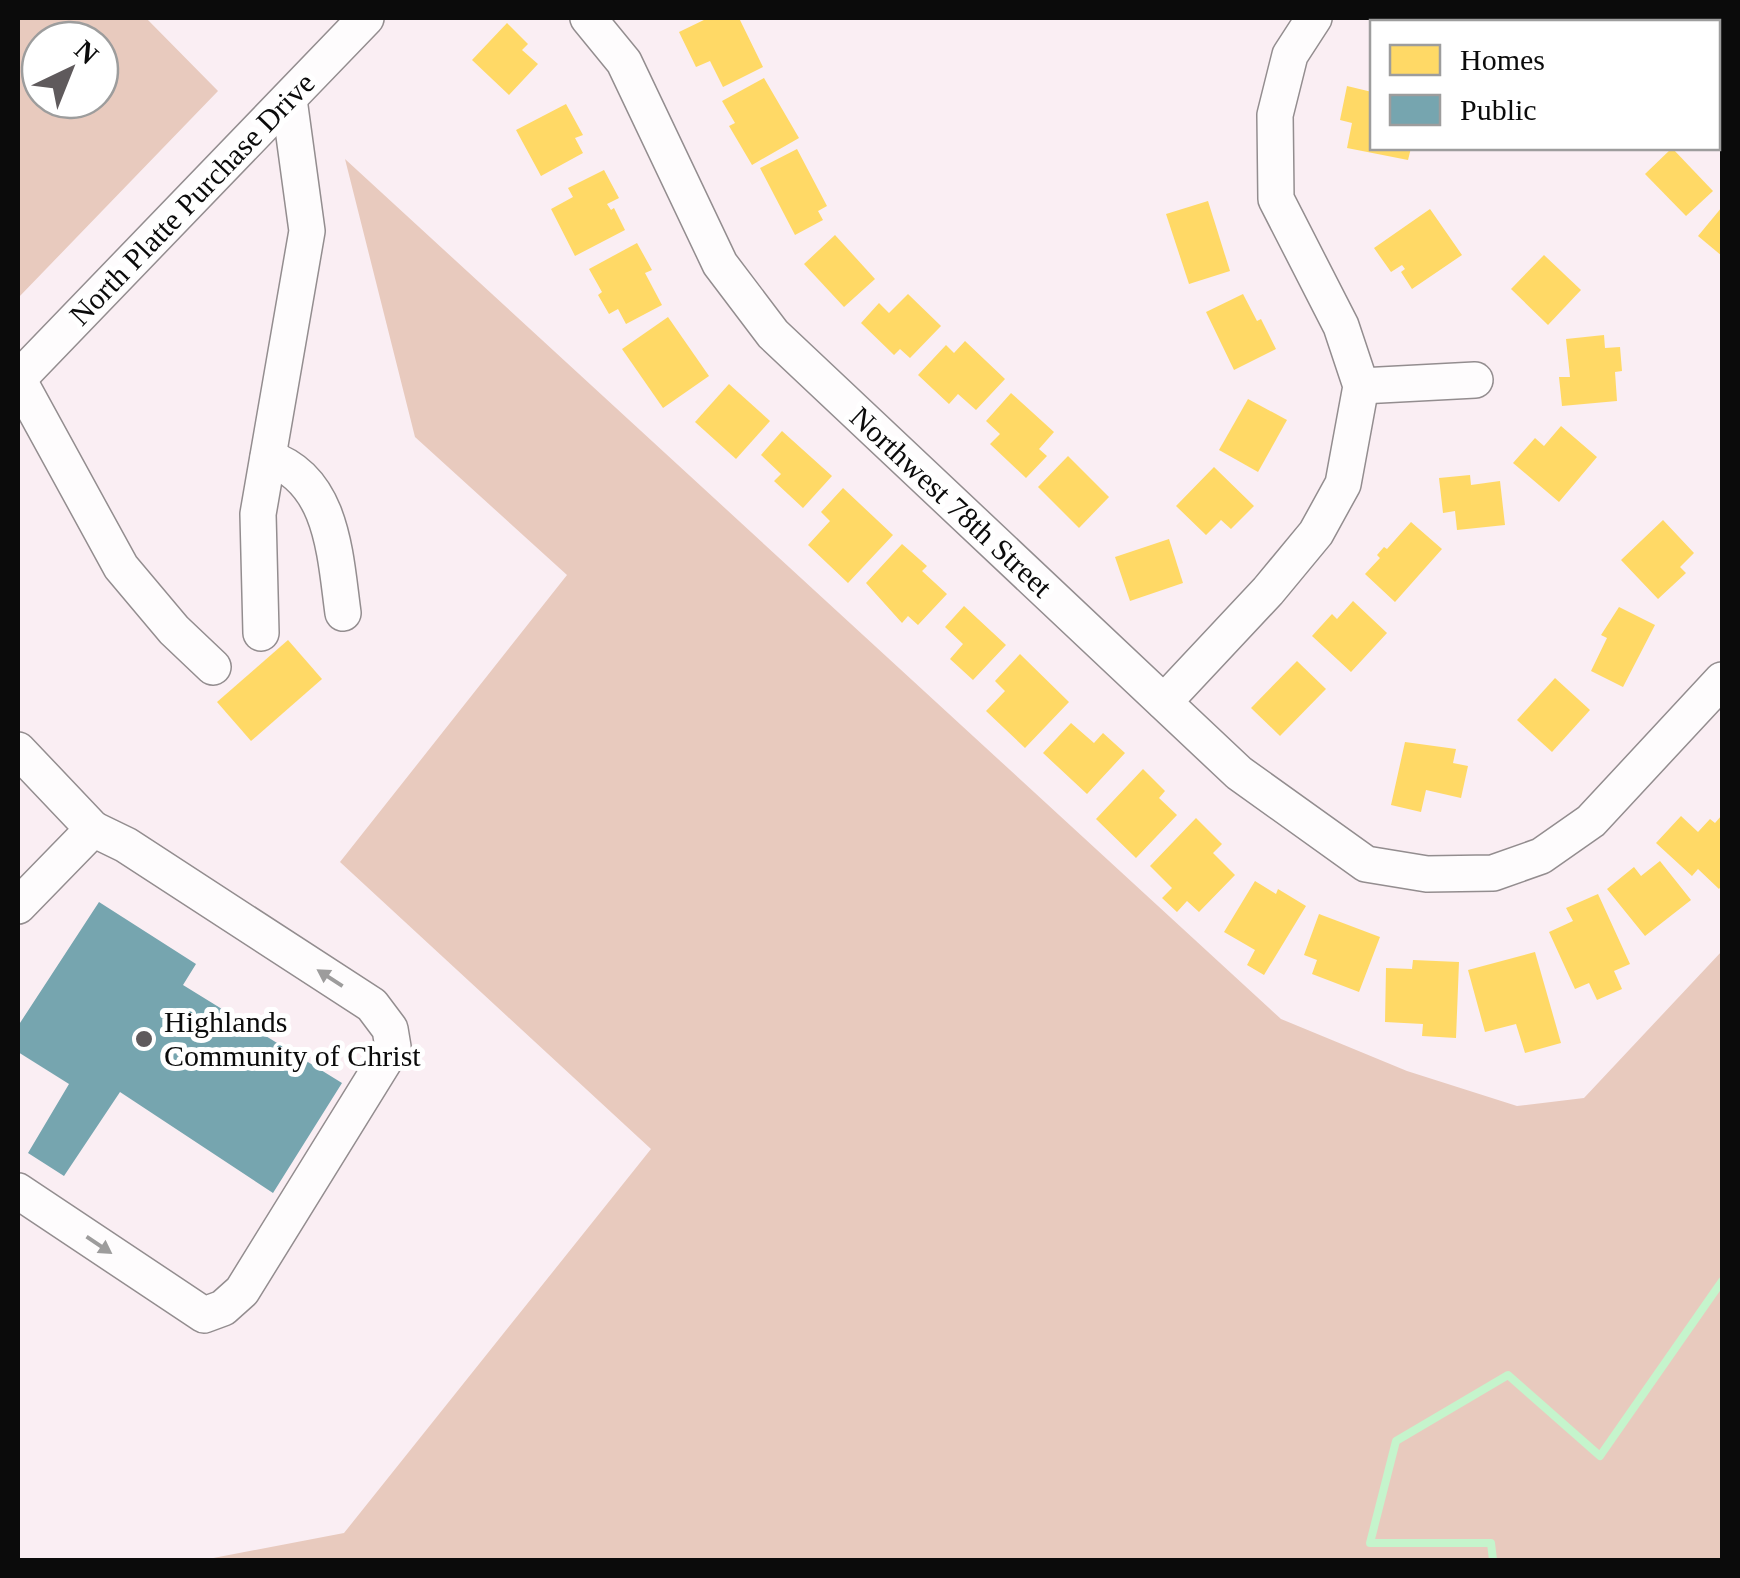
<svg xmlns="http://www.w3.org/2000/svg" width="1740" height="1578" font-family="Georgia,serif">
	<rect width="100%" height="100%" fill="#faeef3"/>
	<g fill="#e8cabe" fill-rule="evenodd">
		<path d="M 18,18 L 146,18 L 218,91 L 18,298 ZM 40,40 L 100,40 L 100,100 L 40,100 Z"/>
		<path d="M 345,159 L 1281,1019 L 1407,1071 L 1517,1106 L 1584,1098 L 1722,951 L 1722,1560 L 203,1560 L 344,1533 L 651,1149 L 340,862 L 567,575 L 415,437 Z"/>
	</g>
	<g fill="#ffd966">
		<path d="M 708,18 L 739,18 L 763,67 L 723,87 L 710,61 L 696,67 L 679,32 Z"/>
		<path d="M 1398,18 L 1456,18 L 1451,22 L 1393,22 Z"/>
		<path d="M 507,23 L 528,44 L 522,50 L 538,64 L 509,95 L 472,60 Z"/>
		<path d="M 764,78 L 799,138 L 752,165 L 729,126 L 735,123 L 722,101 Z"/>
		<path d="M 1347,86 L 1372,92 L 1372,148 L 1411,148 L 1408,160 L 1347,148 L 1352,123 L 1340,120 Z"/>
		<path d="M 566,104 L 583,135 L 575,138 L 583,153 L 541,176 L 516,130 Z"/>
		<path d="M 1672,148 L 1713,191 L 1686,216 L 1645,174 Z"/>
		<path d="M 797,149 L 827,206 L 818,211 L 823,220 L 795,235 L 760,168 Z"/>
		<path d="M 604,170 L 619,198 L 607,204 L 611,210 L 614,208 L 625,230 L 575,256 L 551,209 L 573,197 L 568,188 Z"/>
		<path d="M 1208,201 L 1230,271 L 1189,284 L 1166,214 Z"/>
		<path d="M 1722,207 L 1722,256 L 1698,236 Z"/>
		<path d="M 1430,209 L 1462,255 L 1412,289 L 1401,272 L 1405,269 L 1402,265 L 1391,272 L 1374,248 Z"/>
		<path d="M 835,235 L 875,279 L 844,307 L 804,264 Z"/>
		<path d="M 637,243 L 652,270 L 645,273 L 662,305 L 626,324 L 618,309 L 609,314 L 598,295 L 602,292 L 589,269 Z"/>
		<path d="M 1544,255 L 1581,290 L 1548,325 L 1511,289 Z"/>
		<path d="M 908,294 L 941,326 L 910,358 L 900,349 L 894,355 L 861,323 L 879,303 L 889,313 Z"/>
		<path d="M 1243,294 L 1257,321 L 1261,319 L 1276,349 L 1234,370 L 1206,312 Z"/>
		<path d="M 668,317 L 709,376 L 663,408 L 622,349 Z"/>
		<path d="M 1604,335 L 1605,348 L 1620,347 L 1622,371 L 1615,372 L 1617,401 L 1562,406 L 1559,377 L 1570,377 L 1566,339 Z"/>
		<path d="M 965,341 L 1005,379 L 976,410 L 958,394 L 949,404 L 918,375 L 946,345 L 954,353 Z"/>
		<path d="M 729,384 L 770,421 L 736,459 L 695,422 Z"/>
		<path d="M 1011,393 L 1054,432 L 1039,449 L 1047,456 L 1026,478 L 990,444 L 1000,434 L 986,421 Z"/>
		<path d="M 1248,399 L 1287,420 L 1258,472 L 1219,450 Z"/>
		<path d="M 1561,426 L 1597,457 L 1559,502 L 1513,463 L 1535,438 L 1544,446 Z"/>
		<path d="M 782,431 L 832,476 L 803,508 L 774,481 L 781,474 L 761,455 Z"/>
		<path d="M 1068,456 L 1109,497 L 1079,528 L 1038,487 Z"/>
		<path d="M 1214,467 L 1254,506 L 1231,529 L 1221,520 L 1206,535 L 1176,506 Z"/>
		<path d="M 1470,475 L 1471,485 L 1500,481 L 1505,525 L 1457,530 L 1455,511 L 1443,513 L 1439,478 Z"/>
		<path d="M 843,488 L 893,535 L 848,583 L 808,545 L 830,521 L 821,512 Z"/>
		<path d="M 1663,520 L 1694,553 L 1680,567 L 1686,573 L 1658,599 L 1621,560 Z"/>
		<path d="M 1411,522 L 1442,549 L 1395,602 L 1365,574 L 1380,558 L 1377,555 L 1384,547 L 1387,549 Z"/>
		<path d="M 1169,539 L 1183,583 L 1130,601 L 1115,557 Z"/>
		<path d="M 902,544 L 927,566 L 922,571 L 947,594 L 918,625 L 908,616 L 902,623 L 866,583 Z"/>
		<path d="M 1353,601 L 1387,633 L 1351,672 L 1312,636 L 1332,614 L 1337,619 Z"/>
		<path d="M 964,606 L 1006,645 L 973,680 L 950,659 L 963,644 L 945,627 Z"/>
		<path d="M 1619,607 L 1655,625 L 1623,687 L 1591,671 L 1607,638 L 1601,635 Z"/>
		<path d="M 288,640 L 322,679 L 251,741 L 217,702 Z"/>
		<path d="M 1020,654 L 1069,702 L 1025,748 L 986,711 L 1005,691 L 995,681 Z"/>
		<path d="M 1297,661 L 1326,689 L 1280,736 L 1251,708 Z"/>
		<path d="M 1555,678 L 1590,710 L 1552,752 L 1517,720 Z"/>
		<path d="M 1071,723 L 1094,743 L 1103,733 L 1125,753 L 1087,794 L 1043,753 Z"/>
		<path d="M 1405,742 L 1456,749 L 1453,763 L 1468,766 L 1461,798 L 1426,790 L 1421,812 L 1391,805 Z"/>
		<path d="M 1143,769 L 1165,791 L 1159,798 L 1177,815 L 1136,858 L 1096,819 Z"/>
		<path d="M 1722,815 L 1722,885 L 1719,889 L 1698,869 L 1692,876 L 1656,843 L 1681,816 L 1698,832 L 1710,819 L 1715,823 Z"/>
		<path d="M 1196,818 L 1222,844 L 1213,853 L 1235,875 L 1199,912 L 1187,901 L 1177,912 L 1162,898 L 1172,888 L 1150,866 Z"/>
		<path d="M 1660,861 L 1691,900 L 1645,936 L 1607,889 L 1634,867 L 1641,876 Z"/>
		<path d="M 1255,881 L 1276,894 L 1278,889 L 1306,906 L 1264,975 L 1247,965 L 1255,950 L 1224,932 Z"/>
		<path d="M 1598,894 L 1630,964 L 1614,971 L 1622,989 L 1597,1000 L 1589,983 L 1575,989 L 1549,932 L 1573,921 L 1566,908 Z"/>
		<path d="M 1319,914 L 1380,937 L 1359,992 L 1312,974 L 1317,960 L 1304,955 Z"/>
		<path d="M 1535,952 L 1561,1043 L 1525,1053 L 1516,1024 L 1485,1032 L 1468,970 Z"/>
		<path d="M 1413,960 L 1459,962 L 1456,1038 L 1422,1036 L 1423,1024 L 1385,1022 L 1386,968 L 1412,969 Z"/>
	</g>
	<path fill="#76a5af" d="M 99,902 L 196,964 L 183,985 L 342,1083 L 273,1193 L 120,1092 L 64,1176 L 28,1153 L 69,1084 L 18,1052 L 18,1026 Z"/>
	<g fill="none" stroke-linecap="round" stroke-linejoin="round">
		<path stroke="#c5f4cc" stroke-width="8" d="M 1493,1560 L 1491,1543 L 1370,1543 L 1396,1441 L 1508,1375 L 1600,1456 L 1722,1281"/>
		<defs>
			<g id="minor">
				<path d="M 588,18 L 624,62 L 720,264 L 773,334 L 1239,773 L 1366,864 L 1427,874 L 1493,873 L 1541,856 L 1591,821 L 1722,680"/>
				<path d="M 1657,18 L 1661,22"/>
				<path d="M 1718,89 L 1722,94"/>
				<path d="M 18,379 L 366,18"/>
				<path d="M 18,379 L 121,567 L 174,630 L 213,667"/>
				<path d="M 1361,386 L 1475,380"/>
				<path d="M 268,458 C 333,479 335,555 343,613"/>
				<path d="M 261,633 L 258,514 L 307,231 L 289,99"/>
				<path d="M 1164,702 L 1268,591 L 1316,533 L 1343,484 L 1361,386 L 1341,326 L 1276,199 L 1275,115 L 1290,55 L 1314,18"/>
				<path d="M 18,750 L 93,829 L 18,906"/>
				<path d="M 18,1191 L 204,1315 L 223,1308 L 242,1291 L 393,1047 L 390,1029 L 372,1005 L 126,845 L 93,829"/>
			</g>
		</defs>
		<use href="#minor" stroke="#938d8f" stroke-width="38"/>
		<use href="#minor" stroke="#fefcfd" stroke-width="35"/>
	</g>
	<defs><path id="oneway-solid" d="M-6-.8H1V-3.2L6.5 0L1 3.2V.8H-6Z" transform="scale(2.5)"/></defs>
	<g fill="#9d9c9c">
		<use href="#oneway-solid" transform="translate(330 978) rotate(-147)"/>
		<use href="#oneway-solid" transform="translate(99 1245) rotate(34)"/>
	</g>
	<circle fill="#5f5a5c" stroke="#fff" stroke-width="4" cx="144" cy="1039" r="10"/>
	<g text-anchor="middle" stroke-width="10" stroke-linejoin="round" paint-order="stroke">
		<g font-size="30" fill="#0b0b0b" stroke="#fff">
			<text transform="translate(192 199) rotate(-46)" y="10">North Platte Purchase Drive</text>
			<text transform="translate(951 502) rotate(43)" y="10">Northwest 78th Street</text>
		</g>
		<g font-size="30" fill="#0b0b0b" stroke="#fff" text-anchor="start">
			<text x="164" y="1032">Highlands<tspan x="164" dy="34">Community of Christ</tspan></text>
		</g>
	</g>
	<rect width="1740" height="1578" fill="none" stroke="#0b0b0b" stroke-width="40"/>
	<rect x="1370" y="20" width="350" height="130" fill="#ffffff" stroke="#9d9d9d" stroke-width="2.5"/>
	<rect x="1390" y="45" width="50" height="30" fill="#ffd966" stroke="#9d9d9d" stroke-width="2.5"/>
	<text x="1460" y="70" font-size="30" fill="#0b0b0b">Homes</text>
	<rect x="1390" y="95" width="50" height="30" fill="#76a5af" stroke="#9d9d9d" stroke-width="2.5"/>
	<text x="1460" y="120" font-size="30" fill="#0b0b0b">Public</text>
	<g transform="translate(70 70) rotate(43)"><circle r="48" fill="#ffffff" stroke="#9d9d9d" stroke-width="2.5"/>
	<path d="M0-8L18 38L0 25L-18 38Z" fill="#5f5a5c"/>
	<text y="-15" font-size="28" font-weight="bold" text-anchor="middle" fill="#0b0b0b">N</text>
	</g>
</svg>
